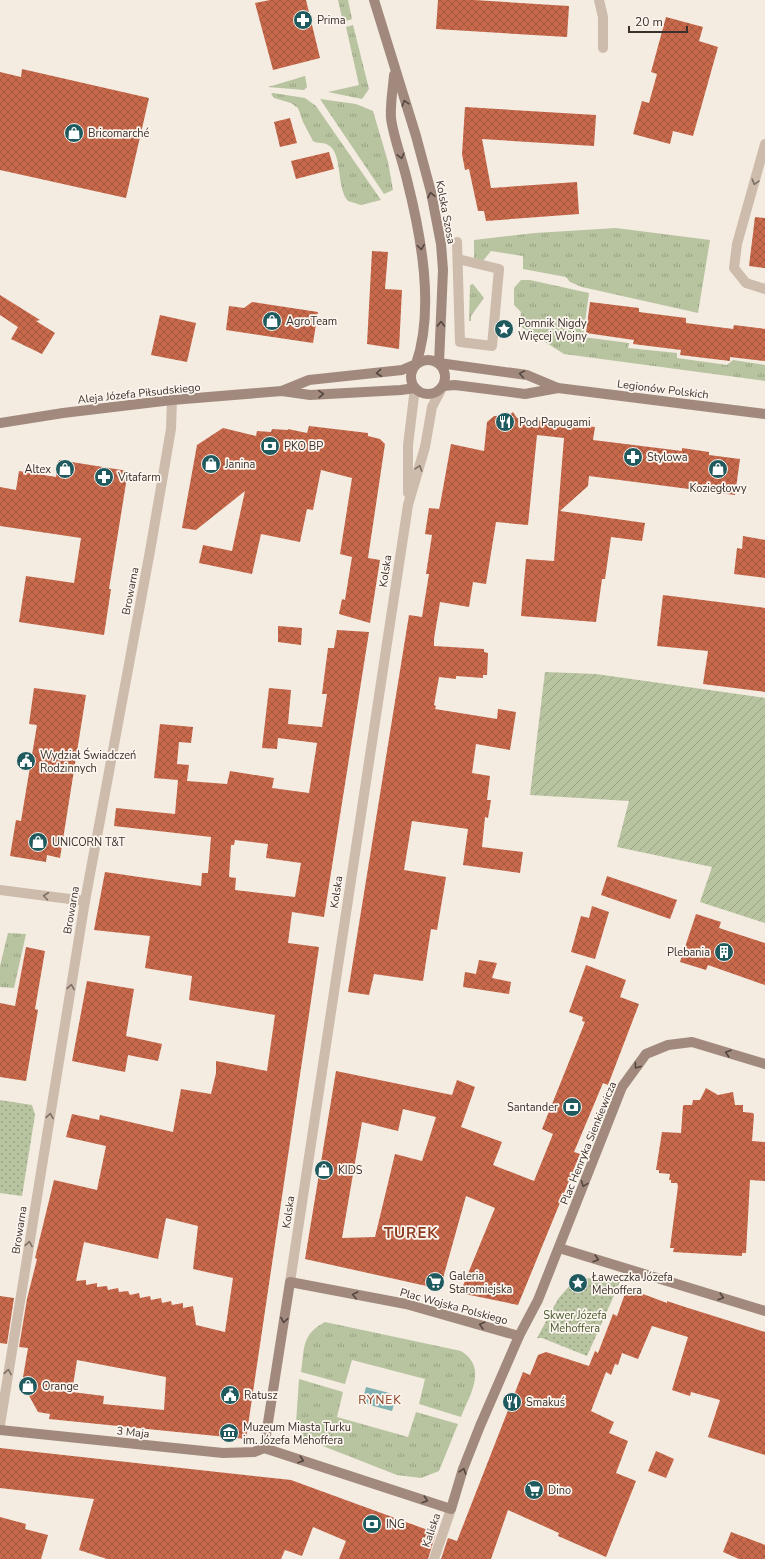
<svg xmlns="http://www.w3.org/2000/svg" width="765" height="1559" font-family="'Nunito Sans',sans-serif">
	<defs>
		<pattern id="grass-tufts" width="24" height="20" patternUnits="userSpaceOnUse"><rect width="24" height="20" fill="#b8c4a0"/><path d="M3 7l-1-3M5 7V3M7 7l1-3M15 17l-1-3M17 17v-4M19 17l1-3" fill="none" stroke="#97a083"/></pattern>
		<pattern id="park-dots" width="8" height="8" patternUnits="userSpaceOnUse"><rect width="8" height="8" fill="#b8c4a0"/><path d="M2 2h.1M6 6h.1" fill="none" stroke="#97a083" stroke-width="1.8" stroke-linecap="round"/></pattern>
		<pattern id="garden-furrows" width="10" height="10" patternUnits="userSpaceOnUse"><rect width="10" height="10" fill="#b8c4a0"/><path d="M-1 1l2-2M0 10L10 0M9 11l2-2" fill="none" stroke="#97a083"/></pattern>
		<pattern id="building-cross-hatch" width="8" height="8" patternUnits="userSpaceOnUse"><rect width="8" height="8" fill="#c8694b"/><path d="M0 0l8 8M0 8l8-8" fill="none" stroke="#a4573f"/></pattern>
	</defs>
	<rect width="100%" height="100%" fill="#f4ebe1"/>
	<g fill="url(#grass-tufts)">
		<path d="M 338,0 L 348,0 L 352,19 L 343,22 Z"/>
		<path d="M 353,25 L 369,89 L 362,99 L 328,92 L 359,85 L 346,27 Z"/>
		<path d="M 305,76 L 307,87 L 304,90 L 268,87 Z"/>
		<path d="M 273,93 L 305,98 L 316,106 L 381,200 L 361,205 L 348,201 C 336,188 343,152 328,145 C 324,142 318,144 313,141 L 303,122 L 298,108 L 291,103 L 274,98 L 271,94 Z"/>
		<path d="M 320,99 L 356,104 L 373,111 L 388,162 L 393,190 L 384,194 Z"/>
		<path d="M 616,228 L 710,240 L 698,313 L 582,287 L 570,282 L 566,277 L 523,269 L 523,256 L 491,251 L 482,262 L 474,259 L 474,240 L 535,233 Z"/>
		<path d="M 521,280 L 530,280 L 589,293 L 583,337 L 629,343 L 628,348 L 677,353 L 677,358 L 727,365 L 733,360 L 765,365 L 765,381 L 564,354 L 520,326 L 521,312 L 514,305 L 514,288 Z"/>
		<path d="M 473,284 L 484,298 L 471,316 L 471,321 L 469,321 L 470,285 Z"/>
		<path d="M 8,933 L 26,934 L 14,988 L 0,987 L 0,966 Z"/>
		<path d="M 325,1322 L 461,1351 C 488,1368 470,1394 461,1417 L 419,1404 L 425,1379 L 352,1360 L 345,1384 L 301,1372 C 305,1347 301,1335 325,1322 Z"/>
		<path d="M 299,1379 L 343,1392 L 337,1417 L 408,1437 L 416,1412 L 458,1424 L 439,1471 L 421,1478 L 397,1475 L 305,1439 L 296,1423 Z"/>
	</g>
	<g fill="url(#park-dots)">
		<path d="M 0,1100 L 32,1105 L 35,1115 L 22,1196 L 0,1193 Z"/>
		<path d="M 586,1278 L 620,1282 L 587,1356 L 542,1338 L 537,1338 L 558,1299 L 571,1284 Z"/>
	</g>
	<path fill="url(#garden-furrows)" d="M 545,672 L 596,674 L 765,698 L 765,923 L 700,902 L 712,867 L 617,847 L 629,801 L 530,795 Z"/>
	<path fill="#7fb0b2" d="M 366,1387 L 397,1395 L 392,1411 L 362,1403 Z"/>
	<g fill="url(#building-cross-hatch)" fill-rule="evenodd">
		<path d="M 270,0 L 306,0 L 320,58 L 273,70 L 255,3 Z"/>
		<path d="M 438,0 L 474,0 L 569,6 L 567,37 L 436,29 Z"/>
		<path d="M 666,17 L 703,27 L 699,41 L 718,47 L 693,136 L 673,131 L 670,144 L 633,134 L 642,101 L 649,103 L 657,74 L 651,72 Z"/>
		<path d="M 22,69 L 149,98 L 126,198 L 0,170 L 0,72 L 21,77 Z"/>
		<path d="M 465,107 L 596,115 L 594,146 L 482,139 L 491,188 L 577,182 L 579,214 L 486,221 L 484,211 L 478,211 L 469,169 L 465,170 L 462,154 Z"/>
		<path d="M 290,118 L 297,143 L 280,147 L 274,122 Z"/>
		<path d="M 329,152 L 334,169 L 296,179 L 291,161 Z"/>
		<path d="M 755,217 L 765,218 L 765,268 L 749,266 Z"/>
		<path d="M 372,251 L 388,252 L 385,289 L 402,290 L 399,349 L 367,344 Z"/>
		<path d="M 0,295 L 40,320 L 36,321 L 55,333 L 42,354 L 11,339 L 18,327 L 0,315 Z"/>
		<path d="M 252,302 L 318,312 L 313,343 L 226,330 L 229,306 L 244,308 Z"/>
		<path d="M 590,302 L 639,308 L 639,312 L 686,318 L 686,323 L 733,329 L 734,325 L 765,329 L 765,361 L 730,357 L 730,361 L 680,355 L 681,350 L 633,344 L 634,340 L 586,333 Z"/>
		<path d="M 160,315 L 196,323 L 187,362 L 151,355 Z"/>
		<path d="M 513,412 L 517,418 L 595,427 L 593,440 L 682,451 L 682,448 L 709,452 L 709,455 L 740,459 L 735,495 L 589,476 L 588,486 L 560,511 L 645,523 L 642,541 L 611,537 L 605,579 L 602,579 L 596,622 L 521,616 L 526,559 L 554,561 L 564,438 L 537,435 L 528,525 L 496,522 L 486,584 L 473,582 L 469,607 L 440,602 L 434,639 L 434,646 L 484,649 L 484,652 L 488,653 L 487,675 L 483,675 L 483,678 L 456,676 L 456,679 L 439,677 L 434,705 L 436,706 L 435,709 L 497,719 L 498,709 L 516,712 L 510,750 L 476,744 L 472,773 L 490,776 L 487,800 L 491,800 L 488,818 L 485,817 L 482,847 L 523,852 L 520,873 L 463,865 L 468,829 L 412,821 L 404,870 L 446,877 L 437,930 L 431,929 L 423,981 L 374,974 L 369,995 L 348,992 L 409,615 L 422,617 L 429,574 L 426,574 L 432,535 L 425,534 L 429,508 L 439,509 L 440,505 L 451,444 L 484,451 L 487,422 L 494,416 L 507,417 Z"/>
		<path d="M 309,426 L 368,433 L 368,436 L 380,439 L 385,444 L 368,558 L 380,560 L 370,623 L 339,614 L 342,599 L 345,600 L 352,557 L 340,554 L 352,478 L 321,470 L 313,510 L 307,509 L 300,542 L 261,534 L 252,574 L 199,563 L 203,545 L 232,551 L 245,491 L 196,530 L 182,528 L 197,445 L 223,428 L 256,436 L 257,431 L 271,432 L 272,429 L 288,430 L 288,429 L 307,433 Z"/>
		<path d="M 59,460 L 128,471 L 109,589 L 111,589 L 104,635 L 19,622 L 26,576 L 74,583 L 81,538 L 0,526 L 0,487 L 16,490 L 19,471 L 56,477 Z"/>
		<path d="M 743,536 L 765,540 L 765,578 L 734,574 L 737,548 L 742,549 Z"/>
		<path d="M 663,595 L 765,608 L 765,692 L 703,684 L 708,651 L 657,646 Z"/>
		<path d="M 278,626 L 302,628 L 301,645 L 278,642 Z"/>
		<path d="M 337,630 L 369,632 L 324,917 L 292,912 L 288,943 L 319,947 L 246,1439 L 49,1419 L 50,1414 L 38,1412 L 22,1383 L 28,1348 L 19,1347 L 27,1299 L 37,1259 L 35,1258 L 54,1180 L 97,1190 L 106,1146 L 66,1137 L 72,1114 L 99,1120 L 100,1115 L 173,1132 L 181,1089 L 211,1094 L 216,1073 L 216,1061 L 267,1071 L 275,1015 L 189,1000 L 192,976 L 145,968 L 150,936 L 94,930 L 105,872 L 201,886 L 202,873 L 208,873 L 211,837 L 114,826 L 116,808 L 175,814 L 178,780 L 154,778 L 160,724 L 193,727 L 191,743 L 179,742 L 177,764 L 189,765 L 187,781 L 227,784 L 230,771 L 274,778 L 272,788 L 309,793 L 317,743 L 278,738 L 277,749 L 262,748 L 269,688 L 291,690 L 288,724 L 322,727 L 327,694 L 322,694 L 328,648 L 334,648 ZM 235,840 L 268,844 L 266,858 L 301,863 L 295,897 L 235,890 L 236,878 L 229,877 L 231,845 L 234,845 ZM 166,1218 L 198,1226 L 193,1269 L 233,1278 L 225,1332 L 196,1325 L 193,1306 L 183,1308 L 183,1303 L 172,1305 L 171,1301 L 162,1303 L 161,1298 L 151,1300 L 150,1296 L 140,1298 L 139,1293 L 130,1295 L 128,1291 L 119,1292 L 118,1288 L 108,1290 L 107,1286 L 97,1287 L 97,1283 L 86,1285 L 86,1280 L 76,1281 L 84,1242 L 158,1259 ZM 77,1360 L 166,1377 L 164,1410 L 103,1404 L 104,1396 L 72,1392 Z"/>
		<path d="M 34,688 L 86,695 L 60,858 L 47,855 L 46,862 L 10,856 L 16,820 L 21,821 L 37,725 L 29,724 Z"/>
		<path d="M 607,876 L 677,900 L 670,919 L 601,895 Z"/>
		<path d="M 592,906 L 609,912 L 595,959 L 571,952 L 581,916 L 589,918 Z"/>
		<path d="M 696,914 L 721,922 L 719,928 L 765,943 L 765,985 L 708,965 L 706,970 L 680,962 Z"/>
		<path d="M 26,947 L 45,951 L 35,1009 L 38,1010 L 26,1081 L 0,1077 L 0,1003 L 15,1006 Z"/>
		<path d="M 479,960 L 497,963 L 492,978 L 511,982 L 509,994 L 463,987 L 465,972 L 476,974 Z"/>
		<path d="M 586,965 L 626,980 L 620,997 L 639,1004 L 608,1085 L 603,1083 L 574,1152 L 580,1154 L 518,1305 L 460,1293 L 495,1208 L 466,1196 L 440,1289 L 305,1259 L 336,1071 L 452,1095 L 457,1080 L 475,1087 L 461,1127 L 502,1142 L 493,1165 L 534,1181 L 553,1134 L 542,1129 L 585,1022 L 582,1021 L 583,1017 L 569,1012 ZM 403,1109 L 436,1117 L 422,1161 L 395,1154 L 375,1237 L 342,1238 L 362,1122 L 398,1131 Z"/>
		<path d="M 87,981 L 134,989 L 126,1036 L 162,1044 L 158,1061 L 128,1055 L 125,1072 L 72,1061 Z"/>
		<path d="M 706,1088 L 718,1095 L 733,1092 L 735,1105 L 743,1105 L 743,1112 L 753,1113 L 754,1115 L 752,1141 L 765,1142 L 765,1181 L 750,1180 L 746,1253 L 742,1253 L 742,1256 L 673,1252 L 674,1248 L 670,1248 L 678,1186 L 677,1183 L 671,1183 L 671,1180 L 669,1180 L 670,1174 L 659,1173 L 659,1170 L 656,1170 L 662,1132 L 681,1133 L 683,1106 L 684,1105 L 692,1105 L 693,1100 L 700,1100 Z"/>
		<path d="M 627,1288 L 667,1303 L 667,1301 L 685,1307 L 765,1332 L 765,1455 L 708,1437 L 720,1400 L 691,1392 L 690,1396 L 672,1390 L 688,1337 L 652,1326 L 638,1359 L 622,1353 L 618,1365 L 615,1364 L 611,1375 L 606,1372 L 591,1411 L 614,1422 L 609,1433 L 628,1441 L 616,1473 L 636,1481 L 606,1557 L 558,1536 L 559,1533 L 508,1510 L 491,1559 L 441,1559 L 448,1538 L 457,1541 L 523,1372 L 530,1375 L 538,1355 L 546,1352 L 589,1366 L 595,1351 L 598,1353 L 613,1314 L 617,1316 Z"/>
		<path d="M 0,1296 L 14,1298 L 7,1344 L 0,1343 Z"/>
		<path d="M 0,1448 L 291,1480 L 436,1533 L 428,1559 L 339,1559 L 346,1541 L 313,1527 L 302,1556 L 285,1550 L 281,1559 L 107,1559 L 79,1550 L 94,1499 L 0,1488 Z"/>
		<path d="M 656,1451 L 674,1459 L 666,1478 L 648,1471 Z"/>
		<path d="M 0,1517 L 26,1524 L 25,1529 L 48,1535 L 41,1559 L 0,1559 Z"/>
		<path d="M 731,1532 L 765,1545 L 765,1559 L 739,1559 L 723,1552 Z"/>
	</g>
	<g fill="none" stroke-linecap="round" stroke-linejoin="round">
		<g stroke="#cdbbac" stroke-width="10">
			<path d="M 599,0 L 603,17 L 603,48"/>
			<path d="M 765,144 L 737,244 L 734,268 L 746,283 L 765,289"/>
			<path d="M 457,242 L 460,342 L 492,346 L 499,269 L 458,259"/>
			<path d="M 408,493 L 408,445 L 415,388"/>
			<path d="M 0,890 L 85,901"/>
			<path d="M 290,1282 L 408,505 L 425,447 L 432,407 L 443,386"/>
			<path d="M 0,1425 L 85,901 L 150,551 L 171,429 L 172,400"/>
			<path d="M 434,1559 L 451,1509"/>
		</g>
		<g stroke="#a18a7d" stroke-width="10">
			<path d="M 374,0 L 416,136 L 431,192 L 441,244 L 443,270 L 439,363 L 527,375 L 558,388 L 765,414"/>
			<circle cx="428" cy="377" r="17"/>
			<path d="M 443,386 L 455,385 L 525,394 L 558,388"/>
			<path d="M 282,391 L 309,380 L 402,370 L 416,364 C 435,309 421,235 407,180 C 403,162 393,136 391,118 C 390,104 393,89 394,75"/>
			<path d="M 0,423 L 63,413 L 172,400 L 282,391 L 310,395 L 401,390 L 415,388"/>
			<path d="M 559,1248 L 765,1311"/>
			<path d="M 0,1430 L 223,1453 L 254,1452 L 264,1448"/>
			<path d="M 264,1448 L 451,1509 L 463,1469 L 480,1426 L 519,1336 L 538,1300 L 622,1087 L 646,1054 L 668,1045 L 692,1042 L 765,1064"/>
			<path d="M 264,1448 L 290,1282 L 406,1304 L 519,1336"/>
		</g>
	</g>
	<defs><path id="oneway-chevron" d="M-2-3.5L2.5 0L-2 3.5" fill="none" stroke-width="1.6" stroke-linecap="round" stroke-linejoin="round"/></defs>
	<g stroke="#544640">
		<use href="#oneway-chevron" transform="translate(405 103) rotate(-108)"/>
		<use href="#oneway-chevron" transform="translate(401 156) rotate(76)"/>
		<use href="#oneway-chevron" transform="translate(431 195) rotate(-102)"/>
		<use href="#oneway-chevron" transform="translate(421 247) rotate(82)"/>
		<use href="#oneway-chevron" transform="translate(441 324) rotate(-88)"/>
		<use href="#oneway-chevron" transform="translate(379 373) rotate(174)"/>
		<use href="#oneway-chevron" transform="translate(522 374) rotate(-170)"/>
		<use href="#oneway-chevron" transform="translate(321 394) rotate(-4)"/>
		<use href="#oneway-chevron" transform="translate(728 1053) rotate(-163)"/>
		<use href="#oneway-chevron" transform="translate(637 1066) rotate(126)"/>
		<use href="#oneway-chevron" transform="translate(584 1184) rotate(111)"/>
		<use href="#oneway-chevron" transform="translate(596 1259) rotate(17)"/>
		<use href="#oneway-chevron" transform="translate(355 1295) rotate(-169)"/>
		<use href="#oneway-chevron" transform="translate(721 1297) rotate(17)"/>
		<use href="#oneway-chevron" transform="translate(284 1320) rotate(99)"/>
		<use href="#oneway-chevron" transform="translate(482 1325) rotate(-165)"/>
		<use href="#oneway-chevron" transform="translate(301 1460) rotate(18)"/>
		<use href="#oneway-chevron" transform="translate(463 1471) rotate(-72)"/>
		<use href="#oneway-chevron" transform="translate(425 1500) rotate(18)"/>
	</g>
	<g stroke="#7d6f65">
		<use href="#oneway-chevron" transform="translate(755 182) rotate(106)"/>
		<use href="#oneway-chevron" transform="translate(419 468) rotate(-73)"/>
		<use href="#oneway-chevron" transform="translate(46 896) rotate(-173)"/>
		<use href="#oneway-chevron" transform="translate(71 987) rotate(-81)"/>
		<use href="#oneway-chevron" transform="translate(50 1116) rotate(-81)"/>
		<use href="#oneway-chevron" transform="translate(29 1244) rotate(-81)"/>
		<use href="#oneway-chevron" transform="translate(8 1372) rotate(-81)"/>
	</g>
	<defs>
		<symbol id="pharmacy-disc" viewBox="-11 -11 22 22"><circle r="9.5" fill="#1f5a5e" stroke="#fbf5ee"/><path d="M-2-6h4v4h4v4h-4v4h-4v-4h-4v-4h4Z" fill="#fff"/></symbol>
		<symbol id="shop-disc" viewBox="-11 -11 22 22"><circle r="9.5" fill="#1f5a5e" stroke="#fbf5ee"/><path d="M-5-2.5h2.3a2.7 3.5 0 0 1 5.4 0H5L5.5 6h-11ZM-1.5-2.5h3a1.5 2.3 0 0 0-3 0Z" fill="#fff"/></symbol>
		<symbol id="sight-disc" viewBox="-11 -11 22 22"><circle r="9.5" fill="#1f5a5e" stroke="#fbf5ee"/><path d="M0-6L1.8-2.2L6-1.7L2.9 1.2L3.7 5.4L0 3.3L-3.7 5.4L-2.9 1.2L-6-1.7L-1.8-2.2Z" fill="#fff"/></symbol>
		<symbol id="restaurant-disc" viewBox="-11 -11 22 22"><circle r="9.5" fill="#1f5a5e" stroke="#fbf5ee"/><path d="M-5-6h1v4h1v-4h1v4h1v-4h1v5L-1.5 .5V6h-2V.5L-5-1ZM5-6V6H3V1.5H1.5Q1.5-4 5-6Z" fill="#fff"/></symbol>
		<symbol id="bank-disc" viewBox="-11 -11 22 22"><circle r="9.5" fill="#1f5a5e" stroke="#fbf5ee"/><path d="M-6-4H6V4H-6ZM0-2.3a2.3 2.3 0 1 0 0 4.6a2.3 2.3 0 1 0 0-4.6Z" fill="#fff"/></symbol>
		<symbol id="civic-disc" viewBox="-11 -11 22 22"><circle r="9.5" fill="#1f5a5e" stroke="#fbf5ee"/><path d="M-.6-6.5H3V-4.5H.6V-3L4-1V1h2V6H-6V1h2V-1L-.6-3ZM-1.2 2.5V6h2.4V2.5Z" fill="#fff"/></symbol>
		<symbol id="building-disc" viewBox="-11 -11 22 22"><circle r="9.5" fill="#1f5a5e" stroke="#fbf5ee"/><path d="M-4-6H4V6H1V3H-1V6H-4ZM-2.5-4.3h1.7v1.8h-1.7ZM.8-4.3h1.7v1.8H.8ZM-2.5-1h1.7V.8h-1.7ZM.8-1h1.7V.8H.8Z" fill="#fff"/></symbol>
		<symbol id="supermarket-disc" viewBox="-11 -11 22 22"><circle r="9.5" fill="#1f5a5e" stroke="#fbf5ee"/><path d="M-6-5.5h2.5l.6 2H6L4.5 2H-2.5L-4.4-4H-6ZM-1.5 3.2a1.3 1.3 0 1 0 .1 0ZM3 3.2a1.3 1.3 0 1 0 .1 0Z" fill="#fff"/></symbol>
		<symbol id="museum-disc" viewBox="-11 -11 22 22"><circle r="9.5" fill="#1f5a5e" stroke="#fbf5ee"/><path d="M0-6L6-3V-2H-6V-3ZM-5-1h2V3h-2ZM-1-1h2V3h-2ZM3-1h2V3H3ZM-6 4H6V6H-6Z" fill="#fff"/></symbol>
	</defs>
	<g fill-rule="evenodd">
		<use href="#pharmacy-disc" x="292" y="9" width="22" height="22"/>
		<use href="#shop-disc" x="63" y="122" width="22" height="22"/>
		<use href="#shop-disc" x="261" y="310" width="22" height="22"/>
		<use href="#sight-disc" x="493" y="318" width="22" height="22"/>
		<use href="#restaurant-disc" x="494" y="411" width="22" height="22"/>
		<use href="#bank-disc" x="259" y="435" width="22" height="22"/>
		<use href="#pharmacy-disc" x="622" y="446" width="22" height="22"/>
		<use href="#shop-disc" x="200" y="453" width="22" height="22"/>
		<use href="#shop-disc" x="54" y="458" width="22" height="22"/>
		<use href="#shop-disc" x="707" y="458" width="22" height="22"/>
		<use href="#pharmacy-disc" x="93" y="466" width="22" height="22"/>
		<use href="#civic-disc" x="15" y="750" width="22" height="22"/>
		<use href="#shop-disc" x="27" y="831" width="22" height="22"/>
		<use href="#building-disc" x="713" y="941" width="22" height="22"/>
		<use href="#bank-disc" x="561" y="1096" width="22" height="22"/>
		<use href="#shop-disc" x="313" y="1159" width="22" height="22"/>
		<use href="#supermarket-disc" x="424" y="1271" width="22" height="22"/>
		<use href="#sight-disc" x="567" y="1272" width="22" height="22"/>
		<use href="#shop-disc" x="17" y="1375" width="22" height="22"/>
		<use href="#civic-disc" x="219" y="1384" width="22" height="22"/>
		<use href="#restaurant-disc" x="501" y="1391" width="22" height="22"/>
		<use href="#museum-disc" x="218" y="1422" width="22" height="22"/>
		<use href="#supermarket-disc" x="523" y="1479" width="22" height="22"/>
		<use href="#bank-disc" x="361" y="1513" width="22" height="22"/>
	</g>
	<g text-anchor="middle" stroke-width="3.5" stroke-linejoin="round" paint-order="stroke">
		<g font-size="11" fill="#3b302b" stroke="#fbf5ee" text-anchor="start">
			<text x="317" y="24">Prima</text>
			<text x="88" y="137">Bricomarché</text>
			<text x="286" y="325">AgroTeam</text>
			<text x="518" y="327">Pomnik Nigdy<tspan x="518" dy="13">Więcej Wojny</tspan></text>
			<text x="519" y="426">Pod Papugami</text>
			<text x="284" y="450">PKO BP</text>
			<text x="647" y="461">Stylowa</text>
			<text x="225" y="468">Janina</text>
			<text x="51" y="473" text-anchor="end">Altex</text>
			<text x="118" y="481">Vitafarm</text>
			<text x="718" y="492" text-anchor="middle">Koziegłowy</text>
			<text x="40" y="759">Wydział Świadczeń<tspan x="40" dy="13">Rodzinnych</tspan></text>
			<text x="52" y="846">UNICORN T&amp;T</text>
			<text x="710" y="956" text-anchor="end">Plebania</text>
			<text x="558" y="1111" text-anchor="end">Santander</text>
			<text x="338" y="1174">KIDS</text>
			<text x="449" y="1280">Galeria<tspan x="449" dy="13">Staromiejska</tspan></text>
			<text x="592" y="1281">Ławeczka Józefa<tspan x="592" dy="13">Mehoffera</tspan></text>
			<text x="42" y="1390">Orange</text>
			<text x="244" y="1399">Ratusz</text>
			<text x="526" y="1406">Smakuś</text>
			<text x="243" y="1431">Muzeum Miasta Turku<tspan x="243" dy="13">im. Józefa Mehoffera</tspan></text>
			<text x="548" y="1494">Dino</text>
			<text x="386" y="1528">ING</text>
		</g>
		<g font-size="11" fill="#3b302b" stroke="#fbf5ee">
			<text transform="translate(446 212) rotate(79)" y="4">Kolska Szosa</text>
			<text transform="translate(663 389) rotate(7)" y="4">Legionów Polskich</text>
			<text transform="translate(139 393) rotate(-6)" y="4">Aleja Józefa Piłsudskiego</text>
			<text transform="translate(385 571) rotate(-81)" y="4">Kolska</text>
			<text transform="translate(130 591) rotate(-79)" y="4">Browarna</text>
			<text transform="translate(336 892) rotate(-81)" y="4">Kolska</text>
			<text transform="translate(71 910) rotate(-80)" y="4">Browarna</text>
			<text transform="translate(588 1143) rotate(-68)" y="4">Plac Henryka Sienkiewicza</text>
			<text transform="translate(288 1212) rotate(-82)" y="4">Kolska</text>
			<text transform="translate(19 1230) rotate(-81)" y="4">Browarna</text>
			<text transform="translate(454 1306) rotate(15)" y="4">Plac Wojska Polskiego</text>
			<text transform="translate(133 1432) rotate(6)" y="4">3 Maja</text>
			<text transform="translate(431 1530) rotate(-71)" y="4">Kaliska</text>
		</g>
		<g font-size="11" fill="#4a5a2e" stroke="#fbf5ee">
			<text x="575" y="1319">Skwer Józefa<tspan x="575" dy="13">Mehoffera</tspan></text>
		</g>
		<g font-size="12" letter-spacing="1" fill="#8c3b22" stroke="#fbf5ee">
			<text x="380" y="1404">RYNEK</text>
		</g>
		<g font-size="15" font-weight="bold" letter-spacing="1" fill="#8c3b22" stroke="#fbf5ee">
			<text x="411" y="1238">TUREK</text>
		</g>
	</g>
	<path d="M629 26v6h58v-6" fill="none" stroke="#3b302b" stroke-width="2"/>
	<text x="635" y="26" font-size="12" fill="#3b302b" stroke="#fbf5ee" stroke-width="3" paint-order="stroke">20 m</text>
</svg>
